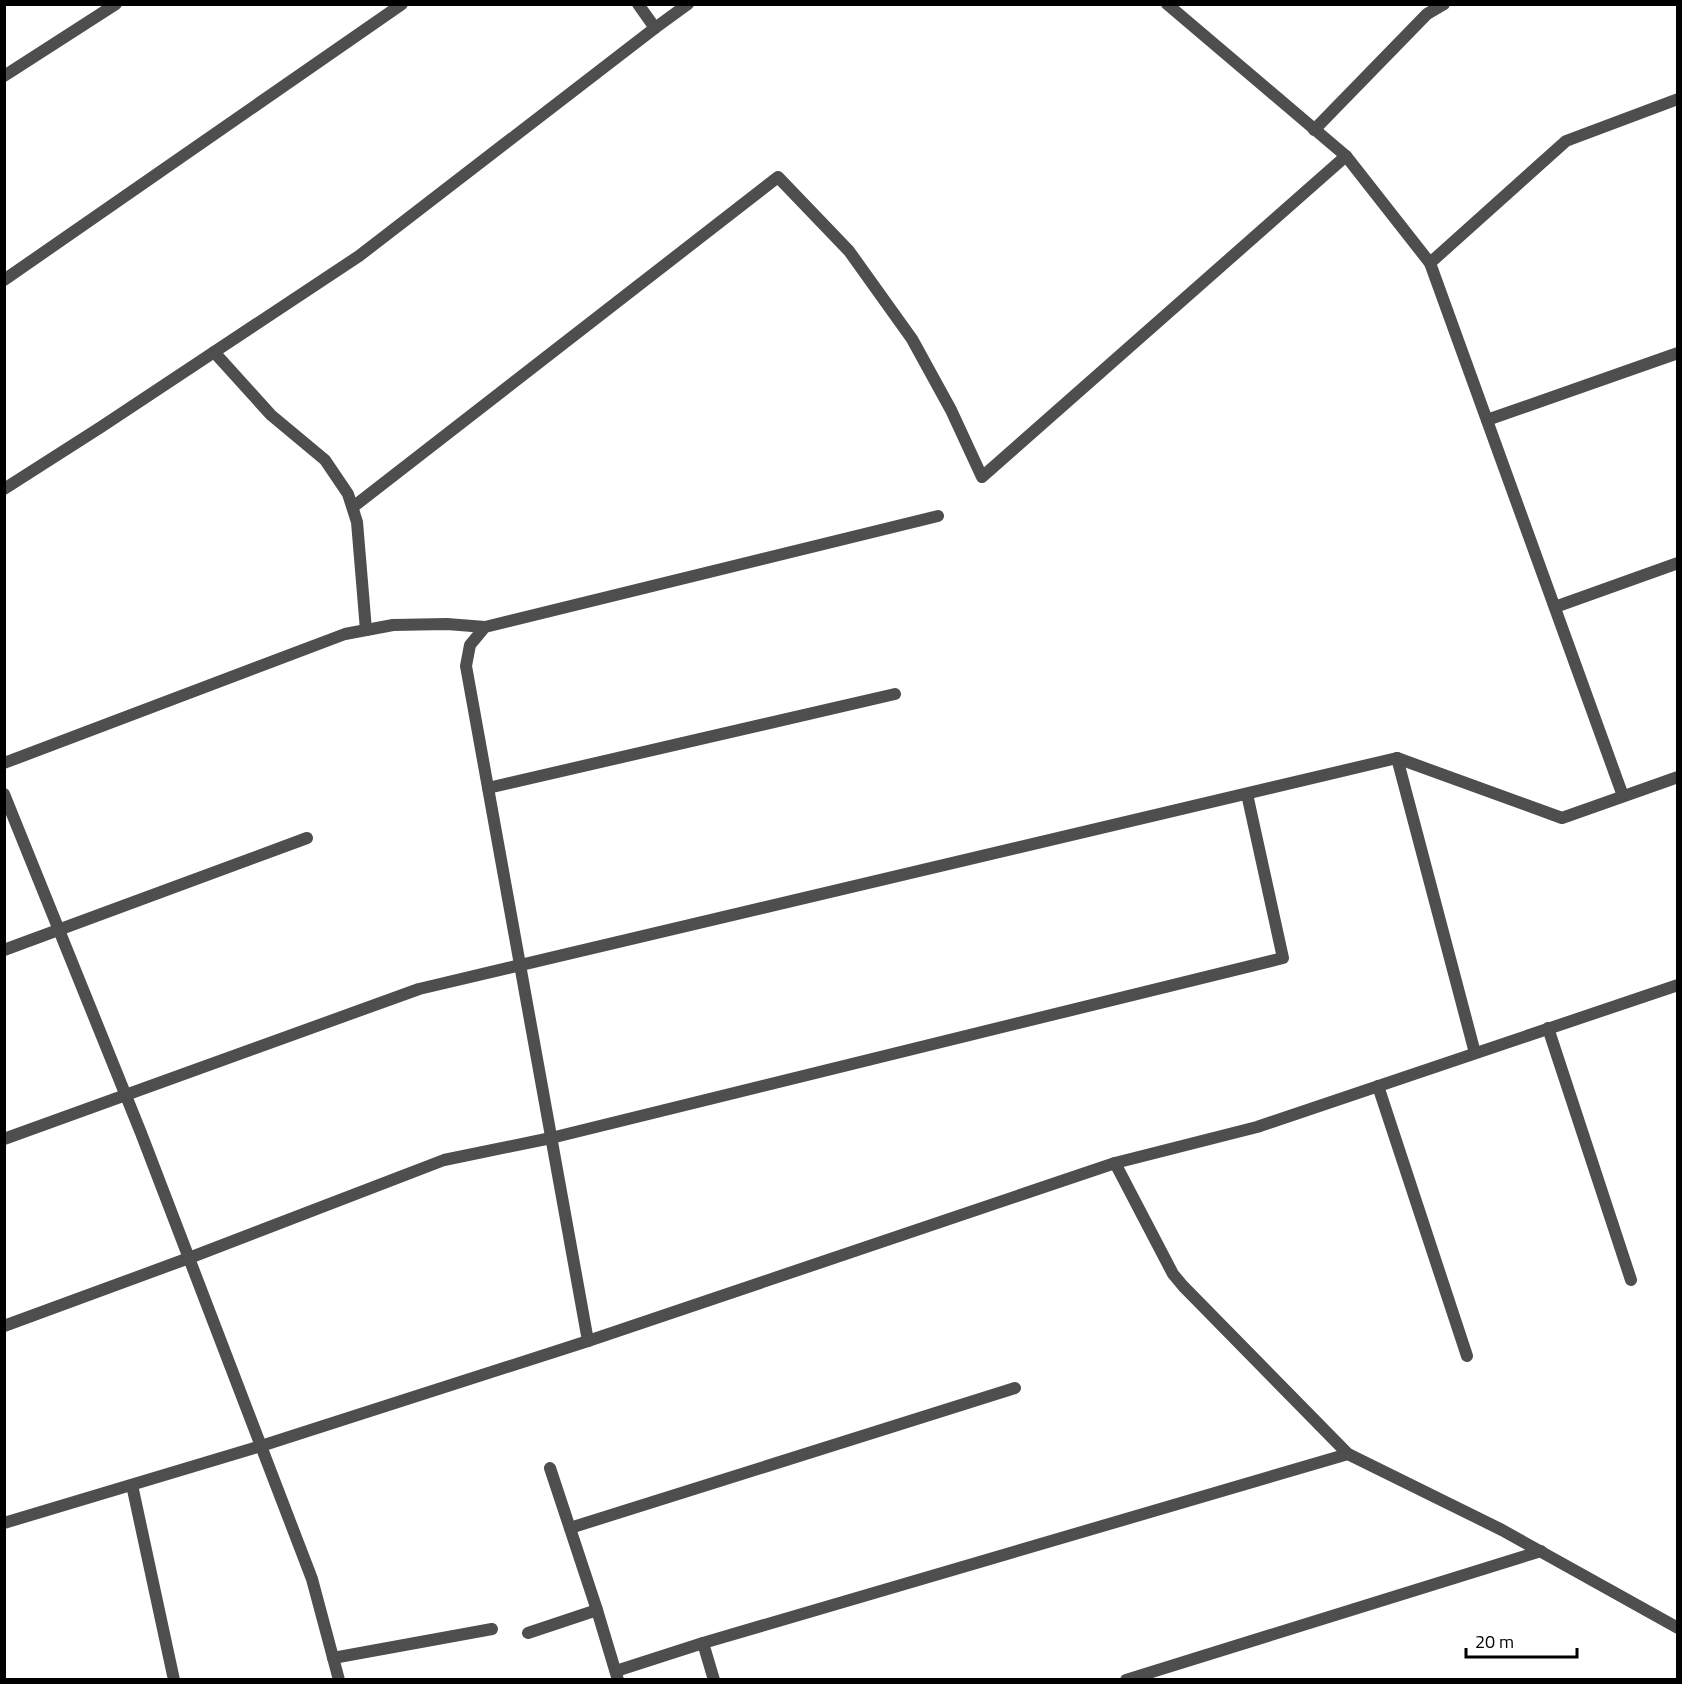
<svg xmlns="http://www.w3.org/2000/svg" width="1682" height="1684" font-family="'Titillium Web',sans-serif">
	<rect width="100%" height="100%" fill="#fff"/>
	<g fill="none" stroke-linecap="round" stroke-linejoin="round">
		<g stroke="#4e4e4e" stroke-width="12">
			<path d="M 1167,4 L 1346,156 L 1430,263 L 1623,796"/>
			<path d="M 655,28 L 688,4"/>
			<path d="M 4,76 L 116,4"/>
			<path d="M 1314,130 L 1427,14 L 1444,4"/>
			<path d="M 1430,263 L 1566,141 L 1678,99"/>
			<path d="M 4,280 L 402,4"/>
			<path d="M 214,352 L 271,415 L 325,460 L 348,494 L 357,522 L 366,630"/>
			<path d="M 1487,420 L 1678,353"/>
			<path d="M 4,489 L 101,427 L 359,256 L 655,28 L 638,4"/>
			<path d="M 353,507 L 778,177 L 849,251 L 912,339 L 951,410 L 982,477 L 1346,156"/>
			<path d="M 1555,607 L 1678,563"/>
			<path d="M 1397,758 L 1562,818 L 1678,777"/>
			<path d="M 4,763 L 345,634 L 393,625 L 447,624 L 485,627"/>
			<path d="M 488,788 L 895,694"/>
			<path d="M 4,794 L 141,1133 L 312,1579 L 339,1680"/>
			<path d="M 4,950 L 307,838"/>
			<path d="M 1548,1028 L 1631,1280"/>
			<path d="M 1378,1086 L 1467,1356"/>
			<path d="M 4,1139 L 419,989 L 1397,758 L 1475,1053"/>
			<path d="M 1115,1163 L 1173,1274 L 1183,1286 L 1348,1454 L 1502,1530 L 1678,1628"/>
			<path d="M 4,1326 L 189,1258 L 444,1160 L 551,1138 L 1283,958 L 1247,794"/>
			<path d="M 588,1341 L 466,666 L 470,645 L 485,627 L 938,516"/>
			<path d="M 550,1468 L 597,1610 L 618,1680"/>
			<path d="M 132,1485 L 174,1680"/>
			<path d="M 4,1523 L 261,1446 L 588,1341 L 1115,1163 L 1257,1127 L 1678,985"/>
			<path d="M 570,1528 L 1015,1388"/>
			<path d="M 528,1633 L 597,1610"/>
			<path d="M 333,1658 L 492,1629"/>
			<path d="M 616,1671 L 703,1643"/>
			<path d="M 714,1680 L 703,1643 L 1348,1454"/>
			<path d="M 1126,1680 L 1541,1551"/>
		</g>
	</g>
	<rect width="1682" height="1684" fill="none" stroke="#000000" stroke-width="12"/>
	<path d="M1466 1648v9h111v-9" fill="none" stroke="#000000" stroke-width="3"/>
	<text x="1475" y="1648" font-size="18" fill="#000000" stroke="#ffffff" stroke-width="4.5" paint-order="stroke">20 m</text>
</svg>
